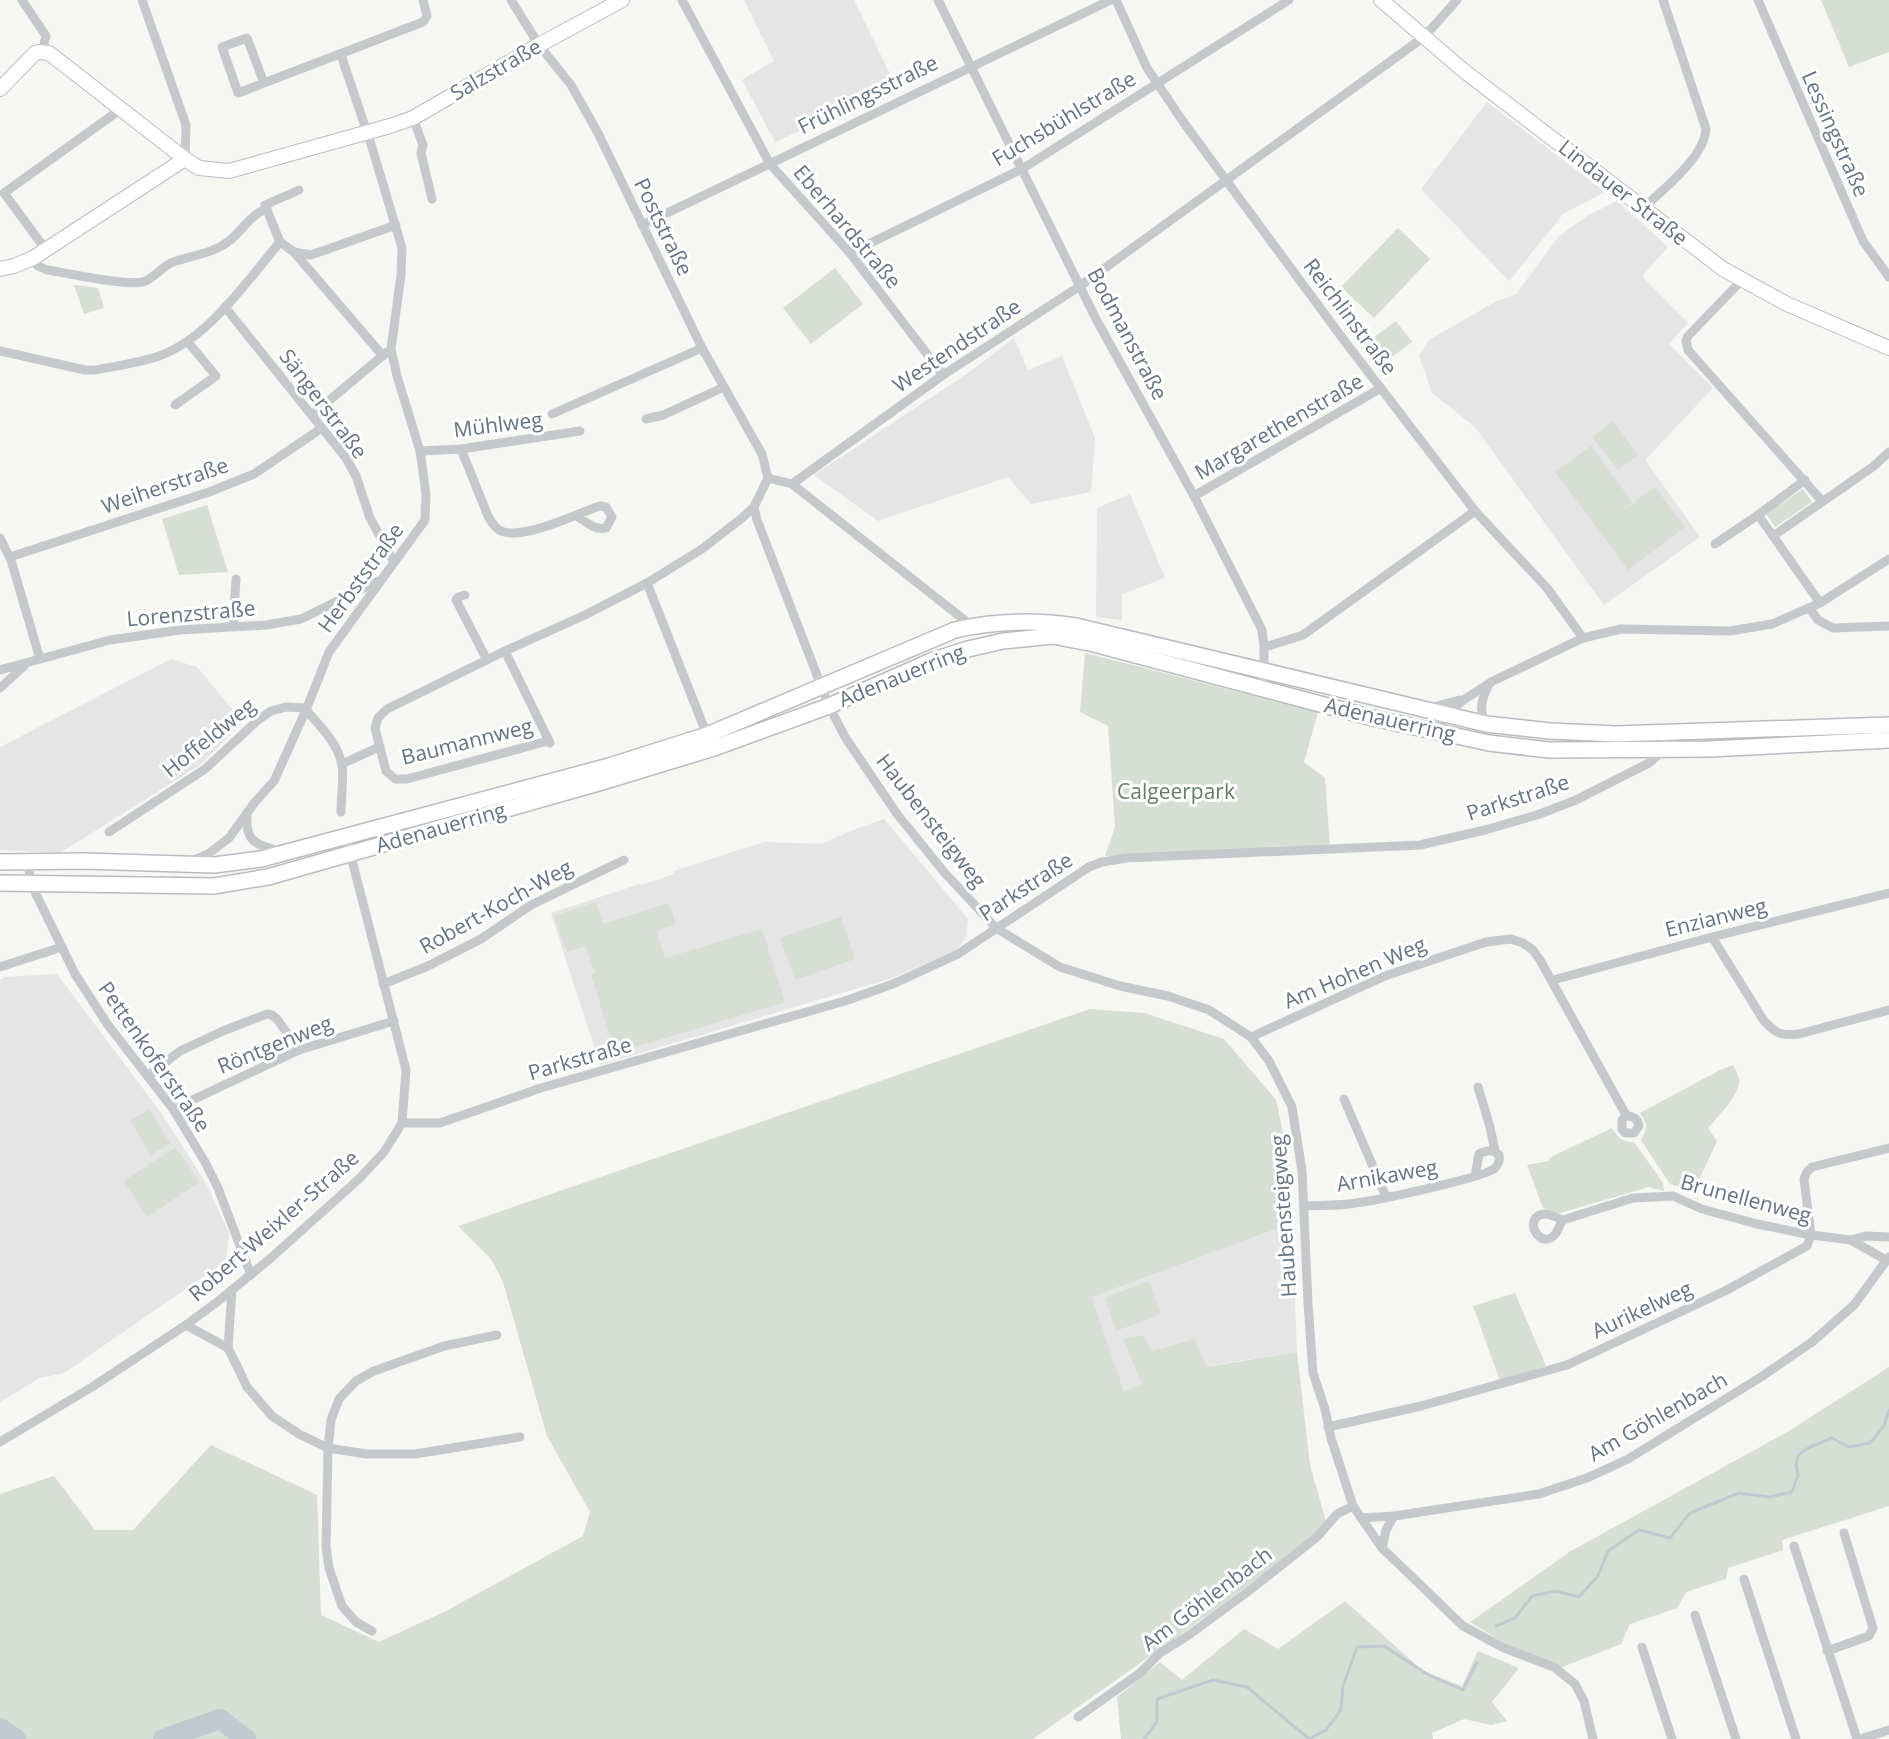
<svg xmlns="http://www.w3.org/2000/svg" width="1889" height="1739" font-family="'Open Sans',sans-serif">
	<rect width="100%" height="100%" fill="#f6f6f3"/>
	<g fill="#e4e5e4">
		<path d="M 744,0 L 854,0 L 896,86 L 775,142 L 742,80 L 774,61 Z"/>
		<path d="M 1487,102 L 1605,192 L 1564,213 L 1509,281 L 1421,189 Z"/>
		<path d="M 1617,201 L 1668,247 L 1642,276 L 1688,323 L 1669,344 L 1713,388 L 1645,460 L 1700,537 L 1604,605 L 1475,427 L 1432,393 L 1419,356 L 1429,340 L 1497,301 L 1516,294 L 1559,236 L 1587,216 Z"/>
		<path d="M 1014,338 L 1028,370 L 1062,356 L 1095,438 L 1091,492 L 1031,504 L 1008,477 L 878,521 L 814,475 L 968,373 Z"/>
		<path d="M 1130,494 L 1165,578 L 1122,594 L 1122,620 L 1096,617 L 1097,508 Z"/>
		<path d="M 171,659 L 197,667 L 243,722 L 200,765 L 60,853 L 0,850 L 0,747 Z"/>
		<path d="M 884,819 L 968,919 L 966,937 L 957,950 L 892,978 L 600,1065 L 551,913 L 640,884 L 641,885 L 669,876 L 674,874 L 673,871 L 764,842 L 821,844 L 853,830 Z"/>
		<path d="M 57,974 L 162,1114 L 207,1185 L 229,1233 L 226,1261 L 64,1373 L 40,1378 L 0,1402 L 0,980 L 5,977 Z"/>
		<path d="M 1292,1223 L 1297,1352 L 1213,1365 L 1124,1391 L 1092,1297 Z"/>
	</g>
	<g fill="#d7ded3">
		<path d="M 1821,0 L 1889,0 L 1889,52 L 1849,67 Z"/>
		<path d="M 1398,228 L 1430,259 L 1374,318 L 1341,287 Z"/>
		<path d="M 835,268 L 863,304 L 811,344 L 783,308 Z"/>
		<path d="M 74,285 L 98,288 L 104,308 L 84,314 Z"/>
		<path d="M 1396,321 L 1412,342 L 1382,364 L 1366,343 Z"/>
		<path d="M 1613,421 L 1638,455 L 1618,470 L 1592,437 Z"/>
		<path d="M 1591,446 L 1632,502 L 1610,520 L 1655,487 L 1685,527 L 1628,570 L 1555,472 Z"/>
		<path d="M 1803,489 L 1812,502 L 1775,527 L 1766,514 Z"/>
		<path d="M 207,505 L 228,572 L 179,575 L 162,519 Z"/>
		<path d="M 1085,653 L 1318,712 L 1304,762 L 1325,778 L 1330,846 L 1105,856 L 1115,827 L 1108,726 L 1080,712 Z"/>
		<path d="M 596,902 L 603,924 L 669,903 L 676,924 L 656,931 L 665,958 L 762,929 L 785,1002 L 615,1053 L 591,974 L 595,973 L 585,946 L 567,952 L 554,916 Z"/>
		<path d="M 841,917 L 855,959 L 795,980 L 780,938 Z"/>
		<path d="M 1090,1009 L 1144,1013 L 1224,1039 L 1276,1100 L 1290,1165 L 1292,1223 L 1092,1297 L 1124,1391 L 1142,1385 L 1123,1338 L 1143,1336 L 1152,1351 L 1195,1339 L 1206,1367 L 1297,1352 L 1310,1465 L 1327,1525 L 1229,1600 L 1033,1739 L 0,1739 L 0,1494 L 54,1476 L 95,1530 L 133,1530 L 211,1445 L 317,1495 L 321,1615 L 379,1642 L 446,1611 L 583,1536 L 590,1512 L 547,1436 L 503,1282 L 491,1259 L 458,1226 Z"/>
		<path d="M 1733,1065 C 1735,1069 1738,1075 1739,1079 C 1742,1093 1717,1117 1708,1128 L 1717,1141 L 1698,1182 L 1687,1189 L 1670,1184 L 1641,1140 C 1648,1128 1647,1124 1640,1113 L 1720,1070 Z"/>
		<path d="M 149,1109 L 170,1143 L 151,1155 L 130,1121 Z"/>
		<path d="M 1612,1128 C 1618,1138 1622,1142 1634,1142 L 1663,1183 L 1664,1191 L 1649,1187 L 1560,1213 L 1543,1208 L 1527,1165 L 1548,1161 L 1553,1156 Z"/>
		<path d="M 176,1147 L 199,1182 L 147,1217 L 124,1181 Z"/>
		<path d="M 1149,1281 L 1161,1314 L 1116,1331 L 1105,1298 Z"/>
		<path d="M 1515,1293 L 1546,1366 L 1500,1381 L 1473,1306 Z"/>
		<path d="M 1889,1367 L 1889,1506 L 1782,1540 L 1783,1550 L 1728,1568 L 1726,1579 L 1686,1592 L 1677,1608 L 1630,1624 L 1621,1644 L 1560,1668 L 1514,1649 L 1470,1622 L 1571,1551 L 1789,1431 Z"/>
		<path d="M 1345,1601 L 1424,1672 L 1462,1686 L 1478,1651 L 1519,1668 L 1492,1702 L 1507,1721 L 1491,1725 L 1464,1719 L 1432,1733 L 1433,1739 L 1121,1739 L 1117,1697 L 1160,1662 L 1182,1680 L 1244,1629 L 1278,1649 Z"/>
	</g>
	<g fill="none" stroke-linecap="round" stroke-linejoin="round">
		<g stroke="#c0cad0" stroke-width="3">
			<path d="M 1496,1626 L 1515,1618 L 1532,1596 L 1555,1591 L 1579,1597 L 1598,1576 L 1608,1551 L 1639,1530 L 1670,1538 L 1690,1513 L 1739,1493 L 1769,1497 L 1792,1492 L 1798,1475 L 1796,1466 L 1798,1455 L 1810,1447 L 1832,1438 L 1849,1447 L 1870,1443 L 1884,1426 L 1889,1410"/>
			<path d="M 1144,1739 L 1157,1722 L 1157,1699 L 1213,1680 L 1247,1687 L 1309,1739"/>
			<path d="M 1309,1739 L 1326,1730 L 1341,1710 L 1343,1686 L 1357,1647 L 1384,1646 L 1427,1674 L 1463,1690 L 1477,1662"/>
		</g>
		<g stroke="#c0cad0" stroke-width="20">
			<path d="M 0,1728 L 16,1739"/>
			<path d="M 163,1739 L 220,1719 L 246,1739"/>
		</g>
		<defs>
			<g id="secondary">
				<path d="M 1381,0 L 1464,71 L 1723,269 L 1787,304 L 1889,348"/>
				<path d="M 0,89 L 35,53 L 39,52 L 49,53 L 185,159 L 199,168 L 229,171 L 390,126 L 413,118 L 539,45 L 622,0"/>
				<path d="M 0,269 L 14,266 L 33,258 L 185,159"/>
			</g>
			<g id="primary">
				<path d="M 0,862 L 84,861 L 214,865 L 261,859 L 609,766 L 707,735 L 955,630 C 996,620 1034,620 1076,626 L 1486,724 L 1550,731 L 1616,734 L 1889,725"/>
				<path d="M 0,883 L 214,886 L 268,877 L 602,782 L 714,748 L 829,706 L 931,661 L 968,649 L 1003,641 L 1053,636 L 1094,644 L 1373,718 L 1489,743 L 1549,750 L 1709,749 L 1889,740"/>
			</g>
		</defs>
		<use href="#secondary" stroke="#b8bcc1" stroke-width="16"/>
		<use href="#primary" stroke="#b8bcc0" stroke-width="18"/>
		<g stroke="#c6c9cc" stroke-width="9">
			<path d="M 22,0 L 46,36 L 42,52"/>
			<path d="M 142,0 L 186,125 L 185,159"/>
			<path d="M 511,0 L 539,45 L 571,85 L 598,133 L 702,348 L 762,454 L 768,478"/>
			<path d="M 682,0 L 770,164 L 850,253 L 943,375"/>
			<path d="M 938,0 L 1096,319 L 1194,496 L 1262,630 C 1265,649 1265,669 1261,688"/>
			<path d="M 1116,0 L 1147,68 L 1184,123 L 1343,339 L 1475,511 L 1547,588 L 1583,638"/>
			<path d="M 1758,0 L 1863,241 L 1889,277"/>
			<path d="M 264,83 L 238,93 L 222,47 L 247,38 L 264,83 L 423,22 L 427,16 L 423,0"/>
			<path d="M 413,118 L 423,145 L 421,153 L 432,199"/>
			<path d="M 1644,208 C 1664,188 1704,158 1706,129 L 1663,0"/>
			<path d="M 642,225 L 1111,0"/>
			<path d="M 280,242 L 294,252 L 311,255 L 396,225"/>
			<path d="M 280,242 L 265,205 L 299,190"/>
			<path d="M 46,250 L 4,193 L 121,109"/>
			<path d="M 294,252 L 383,356"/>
			<path d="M 850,253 L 1022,169 L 1289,0"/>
			<path d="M 33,258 L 38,266 L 47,270 C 68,273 124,286 143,282 C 155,278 161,267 173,262 C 193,255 212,254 229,241 C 244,229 248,217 267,208"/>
			<path d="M 1742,280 L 1688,336 L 1686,341 L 1688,350 L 1822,501"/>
			<path d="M 225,307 L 346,458 L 356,476 L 370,518 L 394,562"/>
			<path d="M 0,351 L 85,370 L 95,370 C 116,366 139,363 159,356 C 208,339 247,281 280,242"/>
			<path d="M 175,405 L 216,376 L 188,342"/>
			<path d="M 313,414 L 387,352"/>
			<path d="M 552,414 L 702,348"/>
			<path d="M 646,419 L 663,415 L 724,387"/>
			<path d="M 461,449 L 488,516 C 492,523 496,530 504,532 C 529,538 575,514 600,506 L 606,507 L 612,517 L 606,528 C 595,531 585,521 576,515"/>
			<path d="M 420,451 L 461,449 L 580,431"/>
			<path d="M 768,478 L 792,484 L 972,626"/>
			<path d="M 1805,480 L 1758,515 L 1773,536 L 1874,466 L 1889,452"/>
			<path d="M 792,484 L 943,375 L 1080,286 L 1424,37 L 1457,0"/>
			<path d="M 1194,496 L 1381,388"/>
			<path d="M 754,507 L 757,520 L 829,706 L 845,737 L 897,814 L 944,872 L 996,928 L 1060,967 L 1120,986 L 1168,996 L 1209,1010 L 1251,1037 L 1269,1061 L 1292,1107 L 1302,1171 L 1308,1303 L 1313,1373 L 1325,1409 L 1331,1438 L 1353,1506 L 1382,1548 L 1463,1626 L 1504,1648 L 1554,1667 L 1575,1684 L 1584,1701 L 1593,1739"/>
			<path d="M 1773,536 L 1820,603"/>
			<path d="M 0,538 L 11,560 L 40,659"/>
			<path d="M 1715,544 L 1758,515"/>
			<path d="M 10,557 L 209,492 L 254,474 L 322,428"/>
			<path d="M 647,583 L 707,735"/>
			<path d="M 465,595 L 458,597 L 456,600 L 487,660"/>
			<path d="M 1809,608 L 1818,620 L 1833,628 L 1889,626"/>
			<path d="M 233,626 L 236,579"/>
			<path d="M 1265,647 L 1303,635 L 1475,511"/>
			<path d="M 505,651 L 550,743"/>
			<path d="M 0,670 L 110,640 L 180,630 L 266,625 L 301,619 L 378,581"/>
			<path d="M 0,688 L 24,666"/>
			<path d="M 1429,708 L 1460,700"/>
			<path d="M 306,710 C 320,726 338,743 342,765 C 344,779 341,797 341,812"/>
			<path d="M 1486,724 C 1478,709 1482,698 1489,684"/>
			<path d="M 1438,731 L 1445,715 L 1465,699 L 1493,681 L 1583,638 L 1621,629 L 1730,631 L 1772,624 L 1820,603 L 1889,559"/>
			<path d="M 548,741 L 407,779 L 395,779 L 386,771 L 375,728 L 378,718 L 387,709 L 505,651 L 585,615 L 647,583 L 702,549 L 742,518 L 754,507 L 768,478"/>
			<path d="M 342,764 L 379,747"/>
			<path d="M 247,813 C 245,844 256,844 282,852"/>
			<path d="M 109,832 L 205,769 L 258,720 L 271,711 L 286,707 L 306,708"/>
			<path d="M 28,862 L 31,884 L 75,974 L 108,1025 L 173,1109 L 205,1162 L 218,1188 L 251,1275"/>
			<path d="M 189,862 L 208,854 L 229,838 L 255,802 L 274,781 L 306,710 L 329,652 L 425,520 L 426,494 L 420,451 L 397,376 L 391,349 L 401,275 L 402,248 L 371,144 L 341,55"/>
			<path d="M 1712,937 L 1764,1021 C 1777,1034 1781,1036 1799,1034 L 1889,1010"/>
			<path d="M 0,967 L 62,947"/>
			<path d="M 1553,980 L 1712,937 L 1889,893"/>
			<path d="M 383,984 L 428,966 L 481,939 L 531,905 L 624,860"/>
			<path d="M 1251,1037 L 1385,976 L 1486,942 L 1511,939 L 1523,943 L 1533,950 L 1540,960 L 1626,1115 C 1633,1117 1638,1118 1639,1126 L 1634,1133 L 1625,1133 L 1622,1129 L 1622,1120 L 1626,1115"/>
			<path d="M 148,1076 L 180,1051 L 223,1031 L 267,1014 L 272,1015 L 277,1019 L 299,1050"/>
			<path d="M 1478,1087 L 1490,1127 L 1495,1151"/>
			<path d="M 1344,1099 L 1386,1197"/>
			<path d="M 173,1109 L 299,1050 L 394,1021"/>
			<path d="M 402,1123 L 440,1123 L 541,1088 L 845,1001 L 893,984 L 958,954 L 1089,867 L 1102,862 L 1126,858 L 1420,845 L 1485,830 L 1537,815 L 1576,800 L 1649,763 L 1664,750 L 1665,734"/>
			<path d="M 1304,1206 C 1321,1205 1339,1206 1356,1203 C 1374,1201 1487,1177 1495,1168 C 1499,1164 1500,1160 1499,1155 C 1493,1149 1487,1150 1479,1154 L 1475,1176"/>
			<path d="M 1563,1220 C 1560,1224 1558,1230 1556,1233 C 1542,1253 1520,1218 1544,1214 C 1550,1213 1557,1218 1563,1220 L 1633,1198 L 1673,1196 L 1702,1209 L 1757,1224 L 1811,1235 L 1851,1240 L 1866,1236 L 1889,1237"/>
			<path d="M 1851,1240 L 1886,1260"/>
			<path d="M 232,1290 L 228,1348 L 236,1364 L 247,1387 L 272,1416 L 299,1434 L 328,1448 L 366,1454 L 415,1454 L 520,1437"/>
			<path d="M 186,1325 L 228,1348"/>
			<path d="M 1328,1427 L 1421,1406 L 1567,1365 L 1725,1291 L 1807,1246 L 1811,1235 L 1804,1179 L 1807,1172 L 1812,1167 L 1889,1148"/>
			<path d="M 0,1442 L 92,1387 L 186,1325 L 221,1299 L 272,1257 L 360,1178 L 384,1152 L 402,1123 L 406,1070 L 346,837"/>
			<path d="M 1361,1518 L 1394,1516 L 1539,1494 L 1587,1478 L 1628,1459 L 1761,1377 L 1812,1342 L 1854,1305 L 1889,1257"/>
			<path d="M 1794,1546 L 1857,1739"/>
			<path d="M 1382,1548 L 1386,1530 L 1394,1516"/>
			<path d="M 1744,1579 L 1796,1739"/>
			<path d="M 1695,1615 L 1736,1739"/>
			<path d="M 372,1631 L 356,1622 L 342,1606 L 329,1568 L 326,1547 L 328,1448 L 331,1420 L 339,1399 L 356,1381 L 374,1371 L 444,1346 L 497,1335"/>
			<path d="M 1642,1647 L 1672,1739"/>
			<path d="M 1827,1651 L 1869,1636 L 1873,1628 L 1844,1533"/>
			<path d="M 1078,1717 L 1140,1673 L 1160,1653 L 1189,1635 L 1250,1590 L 1317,1537 L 1337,1514 L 1353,1506"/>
			<path d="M 1860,1739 L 1889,1730"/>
		</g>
		<use href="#secondary" stroke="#fff" stroke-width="14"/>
		<use href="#primary" stroke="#fff" stroke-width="15"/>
	</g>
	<g text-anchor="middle" stroke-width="6" stroke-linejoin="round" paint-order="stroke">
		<g font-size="21" fill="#647485" stroke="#fff">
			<text transform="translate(496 70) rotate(-30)" y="7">Salzstraße</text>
			<text transform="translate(868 95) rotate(-26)" y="7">Frühlingsstraße</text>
			<text transform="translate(1064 119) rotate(-31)" y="7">Fuchsbühlstraße</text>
			<text transform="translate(1835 134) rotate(66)" y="7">Lessingstraße</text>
			<text transform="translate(1623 193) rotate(38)" y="7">Lindauer Straße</text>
			<text transform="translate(663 227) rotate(64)" y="7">Poststraße</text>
			<text transform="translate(847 227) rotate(50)" y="7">Eberhardstraße</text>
			<text transform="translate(1350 317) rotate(53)" y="7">Reichlinstraße</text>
			<text transform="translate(1127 334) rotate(62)" y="7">Bodmanstraße</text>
			<text transform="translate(957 346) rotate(-34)" y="7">Westendstraße</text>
			<text transform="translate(323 404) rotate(53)" y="7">Sängerstraße</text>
			<text transform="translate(498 425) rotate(-7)" y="7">Mühlweg</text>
			<text transform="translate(1279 427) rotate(-30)" y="7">Margarethenstraße</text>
			<text transform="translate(165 486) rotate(-19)" y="7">Weiherstraße</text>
			<text transform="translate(361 578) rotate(-54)" y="7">Herbststraße</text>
			<text transform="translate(191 614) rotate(-5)" y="7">Lorenzstraße</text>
			<text transform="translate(902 676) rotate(-22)" y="7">Adenauerring</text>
			<text transform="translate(1390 720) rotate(13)" y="7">Adenauerring</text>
			<text transform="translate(209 738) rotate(-39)" y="7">Hoffeldweg</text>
			<text transform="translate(467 742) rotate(-14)" y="7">Baumannweg</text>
			<text transform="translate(1518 798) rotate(-18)" y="7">Parkstraße</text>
			<text transform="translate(931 821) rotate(52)" y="7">Haubensteigweg</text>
			<text transform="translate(441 828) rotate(-16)" y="7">Adenauerring</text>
			<text transform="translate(1026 887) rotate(-33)" y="7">Parkstraße</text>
			<text transform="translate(496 907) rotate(-29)" y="7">Robert-Koch-Weg</text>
			<text transform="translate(1716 918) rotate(-14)" y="7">Enzianweg</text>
			<text transform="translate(1355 973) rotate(-23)" y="7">Am Hohen Weg</text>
			<text transform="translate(275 1045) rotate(-22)" y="7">Röntgenweg</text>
			<text transform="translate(154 1057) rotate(55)" y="7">Pettenkoferstraße</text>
			<text transform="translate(580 1059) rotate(-16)" y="7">Parkstraße</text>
			<text transform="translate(1387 1176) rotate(-10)" y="7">Arnikaweg</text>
			<text transform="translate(1746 1199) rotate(15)" y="7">Brunellenweg</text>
			<text transform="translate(1284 1216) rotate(-94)" y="7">Haubensteigweg</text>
			<text transform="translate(274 1226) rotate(-41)" y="7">Robert-Weixler-Straße</text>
			<text transform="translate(1642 1310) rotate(-25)" y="7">Aurikelweg</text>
			<text transform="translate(1658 1417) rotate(-30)" y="7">Am Göhlenbach</text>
			<text transform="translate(1207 1599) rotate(-37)" y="7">Am Göhlenbach</text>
		</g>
		<g font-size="21" fill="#667c63" stroke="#fff">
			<text x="1176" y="799">Calgeerpark</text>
		</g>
	</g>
</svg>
